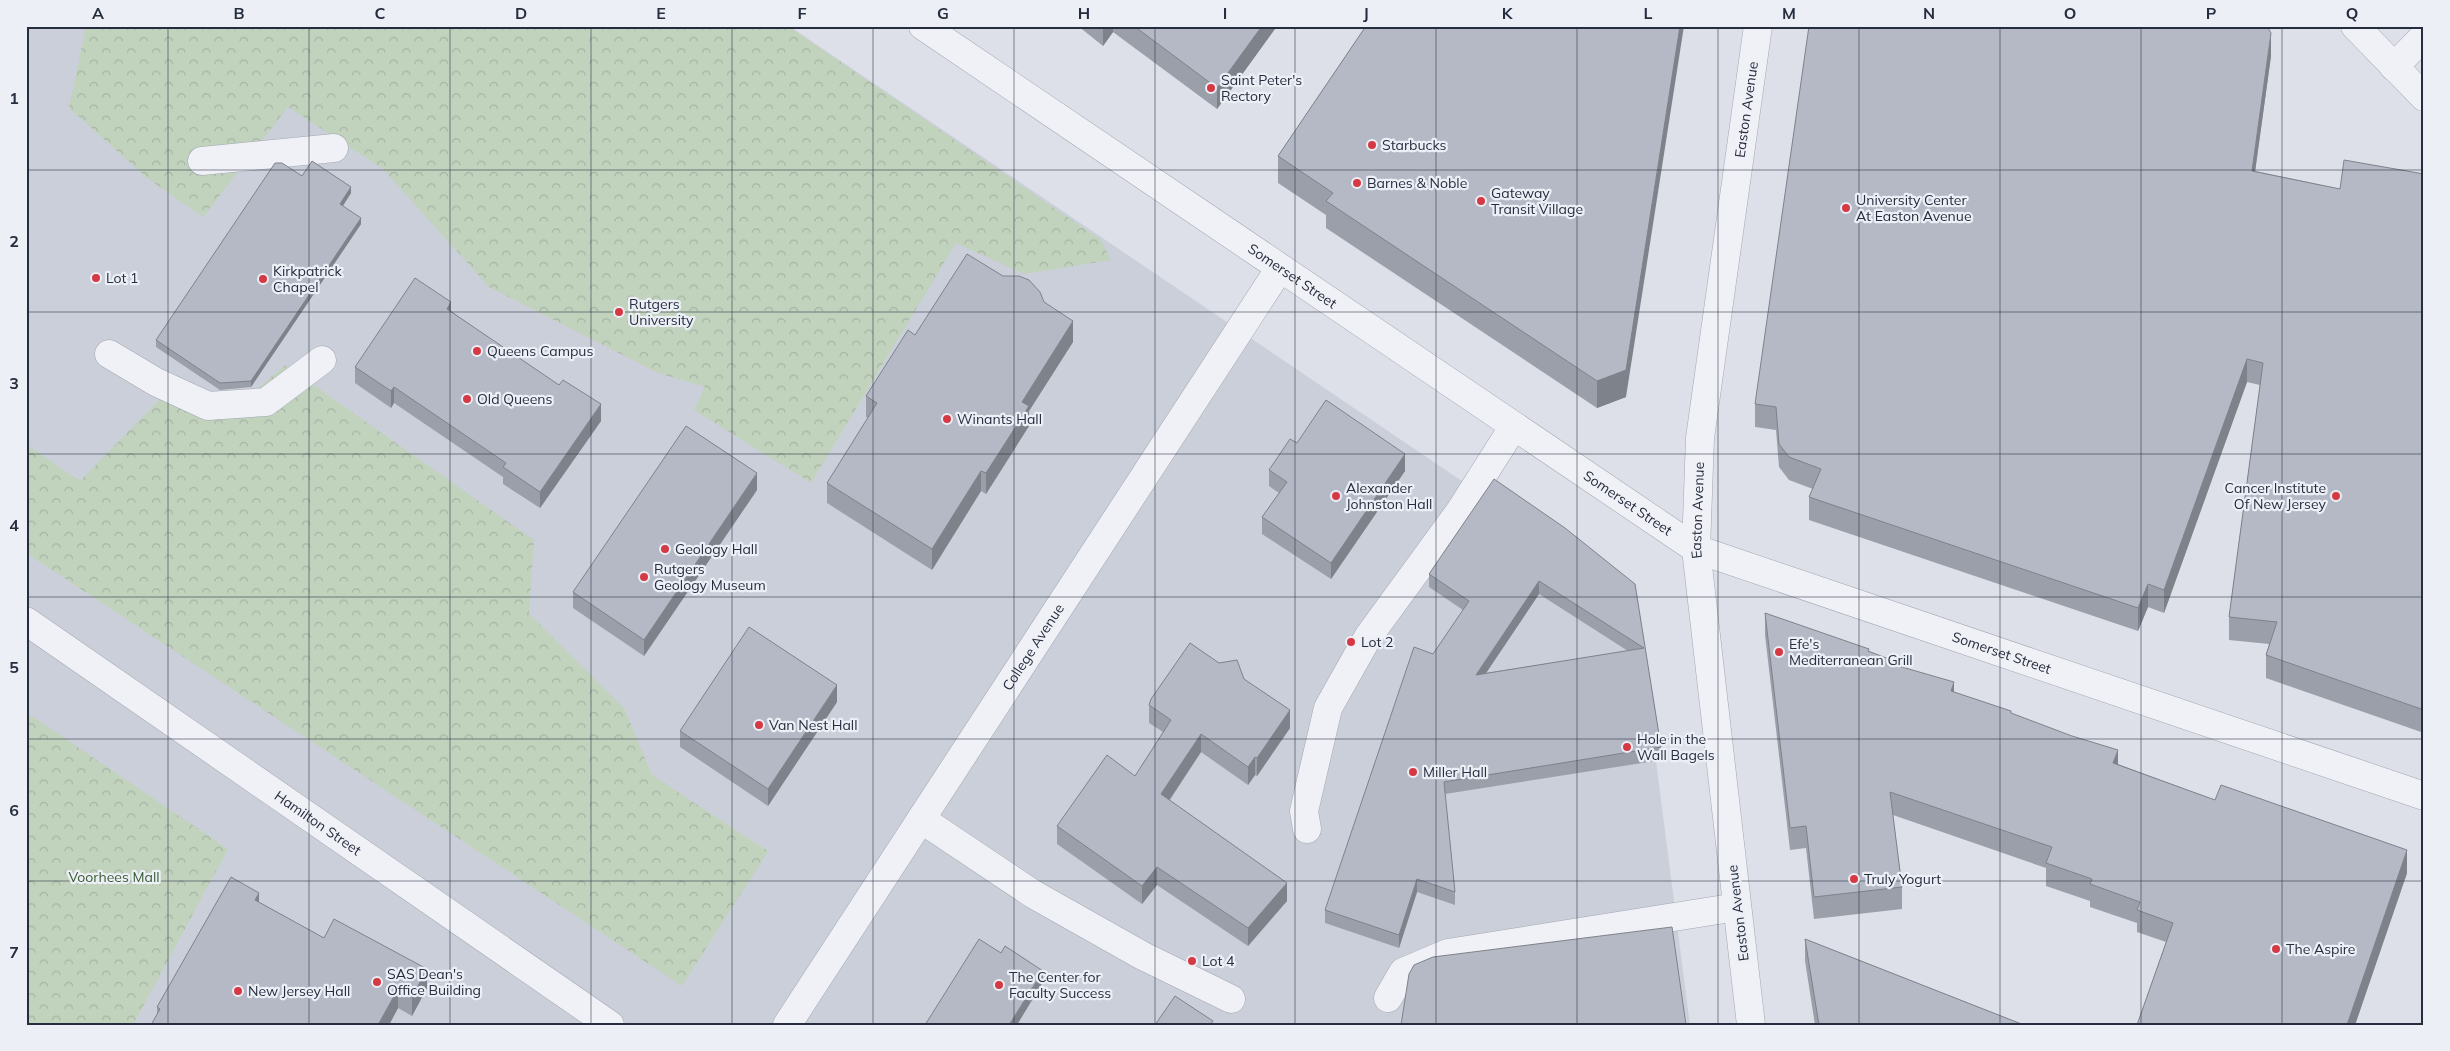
<svg xmlns="http://www.w3.org/2000/svg" width="2450" height="1051" font-family="Mulish,sans-serif">
	<defs>
		<pattern id="park-crowns" width="20" height="18" patternUnits="userSpaceOnUse" patternTransform="scale(1.25)"><rect width="20" height="18" fill="#c1d2bd"/><path d="M2 6a3 3 0 1 1 6 0M12 15a3 3 0 1 1 6 0" fill="none" stroke="#a6b5a4"/></pattern>
	</defs>
	<rect width="100%" height="100%" fill="#dde0e8"/>
	<path fill="#cbcfda" d="M 26,26 L 789,26 L 1635,598 L 1690,1025 L 26,1025 Z"/>
	<g fill="url(#park-crowns)">
		<path d="M 86,26 L 788,26 L 1101,240 L 1111,260 L 1024,274 L 956,243 L 811,483 L 694,410 L 705,387 L 658,373 L 489,287 L 383,169 L 288,107 L 203,217 L 147,178 L 69,108 Z"/>
		<path d="M 285,365 L 534,540 L 529,614 L 624,708 L 652,775 L 768,851 L 682,986 L 26,553 L 26,444 L 80,481 L 160,399 L 225,417 Z"/>
		<path d="M 26,712 L 228,849 L 133,1025 L 26,1025 Z"/>
	</g>
	<g fill="none" stroke-linecap="round" stroke-linejoin="round">
		<defs>
			<g id="minor">
				<path id="s1" d="M 923,26 L 1696,549 L 2424,796"/>
				<path d="M 2355,26 L 2424,97"/>
				<path d="M 2394,67 L 2424,36"/>
				<path d="M 202,161 L 334,148"/>
				<path d="M 109,354 L 156,382 L 208,406 L 266,402 L 322,360"/>
				<path id="s2" d="M 26,621 L 610,1025"/>
				<path d="M 921,819 L 1033,894 L 1143,956 L 1231,999"/>
				<path d="M 1307,829 L 1304,811 L 1328,708 L 1368,637 L 1460,511 L 1514,426"/>
				<path d="M 1388,998 L 1403,972 L 1448,953 L 1737,907"/>
				<path id="s3" d="M 787,1025 L 1280,268"/>
				<path id="s4" d="M 1751,1025 L 1696,549 L 1700,438 L 1758,26"/>
			</g>
		</defs>
		<use href="#minor" stroke="#a2a7b2" stroke-width="29"/>
		<use href="#minor" stroke="#f0f1f6" stroke-width="28"/>
	</g>
	<g fill="#9b9fa9" fill-rule="evenodd">
		<path d="M 1078,26 L 1277,26 L 1217,109 L 1113,32 L 1103,46 Z"/>
		<path d="M 1366,26 L 1626,397 L 1597,408 L 1326,228 L 1326,215 L 1278,183 L 1278,156 Z"/>
		<path d="M 2271,56 L 2255,171 L 2340,189 L 2424,174 L 2424,733 L 2266,678 L 2266,655 L 2269,644 L 2229,640 L 2229,617 L 2260,385 L 2247,382 L 2164,613 L 2148,607 L 2138,631 L 1809,520 L 1809,497 L 1813,489 L 1789,480 L 1779,467 L 1776,430 L 1755,427 L 1755,404 Z"/>
		<path d="M 302,176 L 351,193 L 343,206 L 361,224 L 251,387 L 220,390 L 156,347 L 156,340 Z"/>
		<path d="M 1044,302 L 1073,342 L 1029,411 L 1029,426 L 986,494 L 981,491 L 932,570 L 827,503 L 827,483 L 868,418 L 866,417 L 866,396 L 915,335 Z"/>
		<path d="M 451,311 L 601,421 L 540,508 L 503,484 L 503,477 L 394,403 L 391,408 L 355,383 L 355,367 Z"/>
		<path d="M 1297,443 L 1405,471 L 1331,579 L 1262,534 L 1262,517 L 1279,493 L 1269,486 L 1269,470 Z"/>
		<path d="M 757,490 L 644,656 L 573,608 L 573,592 Z"/>
		<path d="M 1429,574 L 1635,584 L 1661,747 L 1661,760 L 1445,794 L 1455,892 L 1455,905 L 1417,892 L 1399,948 L 1325,923 L 1325,910 L 1433,654 L 1463,610 L 1429,587 ZM 1539,594 L 1628,651 L 1486,673 Z"/>
		<path d="M 1765,613 L 1869,651 L 1889,663 L 1954,692 L 2011,714 L 2118,764 L 2407,873 L 2355,1025 L 2137,1025 L 2166,942 L 2137,932 L 2137,923 L 2090,907 L 2090,901 L 2046,886 L 2046,868 L 1893,815 L 1902,887 L 1902,909 L 1814,919 L 1806,848 L 1790,850 L 1765,635 Z"/>
		<path d="M 1244,679 L 1290,728 L 1257,776 L 1255,775 L 1248,785 L 1201,752 L 1170,800 L 1287,901 L 1248,946 L 1157,885 L 1142,904 L 1057,844 L 1057,826 L 1135,776 L 1163,732 L 1149,723 L 1149,705 Z"/>
		<path d="M 837,702 L 768,806 L 680,747 L 680,731 Z"/>
		<path d="M 259,903 L 324,938 L 427,988 L 412,1016 L 398,1008 L 389,1025 L 151,1025 L 157,1015 L 157,1007 Z"/>
		<path d="M 1805,939 L 2024,1025 L 1815,1025 L 1805,961 Z"/>
	</g>
	<g fill="#7e828a">
		<path d="M 1103,26 L 1113,26 L 1113,32 L 1103,46 Z"/>
		<path d="M 1262,26 L 1277,26 L 1217,109 L 1217,88 Z"/>
		<path d="M 1680,26 L 1684,26 L 1626,397 L 1597,408 L 1597,381 Z"/>
		<path d="M 2271,33 L 2271,56 L 2252,194 L 2252,171 Z"/>
		<path d="M 351,187 L 351,193 L 340,210 L 340,204 Z"/>
		<path d="M 361,218 L 361,224 L 251,387 L 251,381 Z"/>
		<path d="M 451,302 L 451,319 L 447,309 Z"/>
		<path d="M 1073,321 L 1073,342 L 1029,411 L 1029,426 L 986,494 L 986,473 L 1022,402 Z"/>
		<path d="M 2247,359 L 2247,382 L 2164,613 L 2164,590 Z"/>
		<path d="M 394,387 L 394,403 L 391,408 L 391,391 Z"/>
		<path d="M 601,404 L 601,421 L 540,508 L 540,492 Z"/>
		<path d="M 1405,454 L 1405,471 L 1331,579 L 1331,563 Z"/>
		<path d="M 981,471 L 981,491 L 932,570 L 932,549 Z"/>
		<path d="M 757,473 L 757,490 L 644,656 L 644,640 Z"/>
		<path d="M 1539,581 L 1539,594 L 1476,688 L 1476,675 Z"/>
		<path d="M 2148,584 L 2148,607 L 2138,631 L 2138,608 Z"/>
		<path d="M 1954,682 L 1954,705 L 1951,691 Z"/>
		<path d="M 837,685 L 837,702 L 768,806 L 768,789 Z"/>
		<path d="M 1290,710 L 1290,728 L 1257,776 L 1257,758 Z"/>
		<path d="M 1201,734 L 1201,752 L 1161,812 L 1161,794 Z"/>
		<path d="M 2118,750 L 2118,772 L 2113,763 Z"/>
		<path d="M 1255,757 L 1255,775 L 1248,785 L 1248,767 Z"/>
		<path d="M 2407,850 L 2407,873 L 2355,1025 L 2347,1025 Z"/>
		<path d="M 1157,867 L 1157,885 L 1142,904 L 1142,886 Z"/>
		<path d="M 1417,879 L 1417,892 L 1399,948 L 1399,935 Z"/>
		<path d="M 1287,883 L 1287,901 L 1248,946 L 1248,928 Z"/>
		<path d="M 259,893 L 259,912 L 255,900 Z"/>
		<path d="M 427,969 L 427,988 L 412,1016 L 412,997 Z"/>
		<path d="M 1043,971 L 1043,982 L 1017,1025 L 1009,1025 Z"/>
		<path d="M 398,989 L 398,1008 L 389,1025 L 378,1025 Z"/>
	</g>
	<g fill="#b4b9c5" stroke="#7e828a" fill-rule="evenodd">
		<path d="M 1134,26 L 1262,26 L 1217,88 Z"/>
		<path d="M 1366,26 L 1680,26 L 1626,370 L 1597,381 L 1326,201 L 1333,193 L 1278,156 Z"/>
		<path d="M 1809,26 L 2267,26 L 2271,33 L 2252,171 L 2340,189 L 2344,160 L 2424,174 L 2424,710 L 2266,655 L 2277,622 L 2229,617 L 2263,363 L 2247,359 L 2164,590 L 2148,584 L 2138,608 L 1809,497 L 1821,469 L 1789,457 L 1779,444 L 1776,407 L 1755,404 Z"/>
		<path d="M 312,161 L 351,187 L 340,204 L 361,218 L 251,381 L 220,383 L 156,340 L 275,163 L 282,163 L 302,176 Z"/>
		<path d="M 967,254 L 1003,276 L 1019,276 L 1029,280 L 1040,292 L 1044,302 L 1073,321 L 1022,402 L 1029,406 L 986,473 L 981,471 L 932,549 L 827,483 L 877,403 L 866,396 L 908,330 L 915,335 Z"/>
		<path d="M 415,278 L 451,302 L 447,309 L 559,385 L 563,380 L 601,404 L 540,492 L 503,467 L 506,463 L 394,387 L 391,391 L 355,367 Z"/>
		<path d="M 1326,400 L 1405,454 L 1331,563 L 1262,517 L 1287,482 L 1269,470 L 1290,439 L 1297,443 Z"/>
		<path d="M 686,426 L 757,473 L 644,640 L 573,592 Z"/>
		<path d="M 1494,479 L 1565,528 L 1635,584 L 1661,747 L 1444,782 L 1455,892 L 1417,879 L 1399,935 L 1325,910 L 1414,647 L 1433,654 L 1469,601 L 1429,574 ZM 1539,581 L 1644,648 L 1476,675 Z"/>
		<path d="M 1765,613 L 1869,649 L 1868,651 L 1889,659 L 1888,663 L 1954,682 L 1951,691 L 2011,711 L 2011,713 L 2072,736 L 2118,750 L 2113,763 L 2215,800 L 2221,785 L 2407,850 L 2347,1025 L 2137,1025 L 2173,923 L 2137,910 L 2140,902 L 2090,884 L 2092,879 L 2046,863 L 2052,847 L 1890,792 L 1902,887 L 1814,897 L 1806,826 L 1790,828 Z"/>
		<path d="M 749,627 L 837,685 L 768,789 L 680,731 Z"/>
		<path d="M 1190,643 L 1219,663 L 1237,660 L 1244,679 L 1290,710 L 1257,758 L 1255,757 L 1248,767 L 1201,734 L 1161,794 L 1287,883 L 1248,928 L 1157,867 L 1142,886 L 1057,826 L 1107,755 L 1135,776 L 1171,720 L 1149,705 L 1151,699 Z"/>
		<path d="M 231,877 L 259,893 L 255,900 L 324,938 L 334,919 L 427,969 L 412,997 L 398,989 L 378,1025 L 151,1025 L 160,1009 L 157,1007 Z"/>
		<path d="M 1672,927 L 1686,1025 L 1401,1025 L 1409,974 L 1414,965 L 1433,957 Z"/>
		<path d="M 979,939 L 1001,953 L 1005,946 L 1043,971 L 1009,1025 L 925,1025 Z"/>
		<path d="M 1805,939 L 2024,1025 L 1819,1025 Z"/>
		<path d="M 1175,996 L 1213,1021 L 1210,1025 L 1155,1025 Z"/>
	</g>
	<path fill="none" stroke="#262d3f" stroke-width="1" stroke-opacity="0.55" d="M 168,26 L 168,1025M 309,26 L 309,1025M 450,26 L 450,1025M 591,26 L 591,1025M 732,26 L 732,1025M 873,26 L 873,1025M 1014,26 L 1014,1025M 1155,26 L 1155,1025M 1295,26 L 1295,1025M 1436,26 L 1436,1025M 1577,26 L 1577,1025M 1718,26 L 1718,1025M 1859,26 L 1859,1025M 2000,26 L 2000,1025M 2141,26 L 2141,1025M 2282,26 L 2282,1025M 26,170 L 2424,170M 26,312 L 2424,312M 26,454 L 2424,454M 26,597 L 2424,597M 26,739 L 2424,739M 26,881 L 2424,881"/>
	<g fill="#d53a44" stroke="#eceff5" stroke-width="2">
		<circle cx="1211" cy="88" r="5"/>
		<circle cx="1372" cy="145" r="5"/>
		<circle cx="1357" cy="183" r="5"/>
		<circle cx="1481" cy="201" r="5"/>
		<circle cx="1846" cy="208" r="5"/>
		<circle cx="96" cy="278" r="5"/>
		<circle cx="263" cy="279" r="5"/>
		<circle cx="619" cy="312" r="5"/>
		<circle cx="477" cy="351" r="5"/>
		<circle cx="467" cy="399" r="5"/>
		<circle cx="947" cy="419" r="5"/>
		<circle cx="1336" cy="496" r="5"/>
		<circle cx="2336" cy="496" r="5"/>
		<circle cx="665" cy="549" r="5"/>
		<circle cx="644" cy="577" r="5"/>
		<circle cx="1351" cy="642" r="5"/>
		<circle cx="1779" cy="652" r="5"/>
		<circle cx="759" cy="725" r="5"/>
		<circle cx="1627" cy="747" r="5"/>
		<circle cx="1413" cy="772" r="5"/>
		<circle cx="1854" cy="879" r="5"/>
		<circle cx="2276" cy="949" r="5"/>
		<circle cx="1192" cy="961" r="5"/>
		<circle cx="377" cy="982" r="5"/>
		<circle cx="999" cy="985" r="5"/>
		<circle cx="238" cy="991" r="5"/>
	</g>
	<g text-anchor="middle" stroke-width="4.5" stroke-linejoin="round" paint-order="stroke">
		<g font-size="14" fill="#262d3f" stroke="#eceff5" text-anchor="start">
			<text x="1221" y="85">Saint Peter's<tspan x="1221" dy="16">Rectory</tspan></text>
			<text x="1382" y="150">Starbucks</text>
			<text x="1367" y="188">Barnes &amp; Noble</text>
			<text x="1491" y="198">Gateway<tspan x="1491" dy="16">Transit Village</tspan></text>
			<text x="1856" y="205">University Center<tspan x="1856" dy="16">At Easton Avenue</tspan></text>
			<text x="273" y="276">Kirkpatrick<tspan x="273" dy="16">Chapel</tspan></text>
			<text x="106" y="283">Lot 1</text>
			<text x="629" y="309">Rutgers<tspan x="629" dy="16">University</tspan></text>
			<text x="487" y="356">Queens Campus</text>
			<text x="477" y="404">Old Queens</text>
			<text x="957" y="424">Winants Hall</text>
			<text x="1346" y="493">Alexander<tspan x="1346" dy="16">Johnston Hall</tspan></text>
			<text x="2326" y="493" text-anchor="end">Cancer Institute<tspan x="2326" dy="16">Of New Jersey</tspan></text>
			<text x="675" y="554">Geology Hall</text>
			<text x="654" y="574">Rutgers<tspan x="654" dy="16">Geology Museum</tspan></text>
			<text x="1361" y="647">Lot 2</text>
			<text x="1789" y="649">Efe's<tspan x="1789" dy="16">Mediterranean Grill</tspan></text>
			<text x="769" y="730">Van Nest Hall</text>
			<text x="1637" y="744">Hole in the<tspan x="1637" dy="16">Wall Bagels</tspan></text>
			<text x="1423" y="777">Miller Hall</text>
			<text x="1864" y="884">Truly Yogurt</text>
			<text x="2286" y="954">The Aspire</text>
			<text x="1202" y="966">Lot 4</text>
			<text x="387" y="979">SAS Dean's<tspan x="387" dy="16">Office Building</tspan></text>
			<text x="1009" y="982">The Center for<tspan x="1009" dy="16">Faculty Success</tspan></text>
			<text x="248" y="996">New Jersey Hall</text>
		</g>
		<g font-size="14" fill="#262d3f" stroke="#eceff5">
			<text dy="5" stroke="none"><textPath href="#s4" startOffset="922">Easton Avenue</textPath></text>
			<text dy="5" stroke="none"><textPath href="#s1" startOffset="446">Somerset Street</textPath></text>
			<text dy="5" stroke="none"><textPath href="#s1" startOffset="851">Somerset Street</textPath></text>
			<text dy="5" stroke="none"><textPath href="#s4" startOffset="518">Easton Avenue</textPath></text>
			<text dy="5" stroke="none"><textPath href="#s3" startOffset="451">College Avenue</textPath></text>
			<text dy="5" stroke="none"><textPath href="#s1" startOffset="1256">Somerset Street</textPath></text>
			<text dy="5" stroke="none"><textPath href="#s2" startOffset="355">Hamilton Street</textPath></text>
			<text transform="translate(1738 913) rotate(-97)" y="5">Easton Avenue</text>
		</g>
		<g font-size="14" fill="#365b32" stroke="#eceff5">
			<text x="114" y="882">Voorhees Mall</text>
		</g>
	</g>
	<rect width="2450" height="1051" fill="none" stroke="#eceff5" stroke-width="55"/>
	<rect x="28" y="28" width="2394" height="996" fill="none" stroke="#262d3f" stroke-width="2"/>
	<g font-size="16" text-anchor="middle" font-weight="bold" fill="#262d3f">
		<text x="98" y="19">A</text>
		<text x="239" y="19">B</text>
		<text x="380" y="19">C</text>
		<text x="521" y="19">D</text>
		<text x="661" y="19">E</text>
		<text x="802" y="19">F</text>
		<text x="943" y="19">G</text>
		<text x="1084" y="19">H</text>
		<text x="1225" y="19">I</text>
		<text x="1366" y="19">J</text>
		<text x="1507" y="19">K</text>
		<text x="1648" y="19">L</text>
		<text x="1789" y="19">M</text>
		<text x="1929" y="19">N</text>
		<text x="2070" y="19">O</text>
		<text x="2211" y="19">P</text>
		<text x="2352" y="19">Q</text>
		<text x="14" y="104">1</text>
		<text x="14" y="247">2</text>
		<text x="14" y="389">3</text>
		<text x="14" y="531">4</text>
		<text x="14" y="673">5</text>
		<text x="14" y="816">6</text>
		<text x="14" y="958">7</text>
	</g>
</svg>
